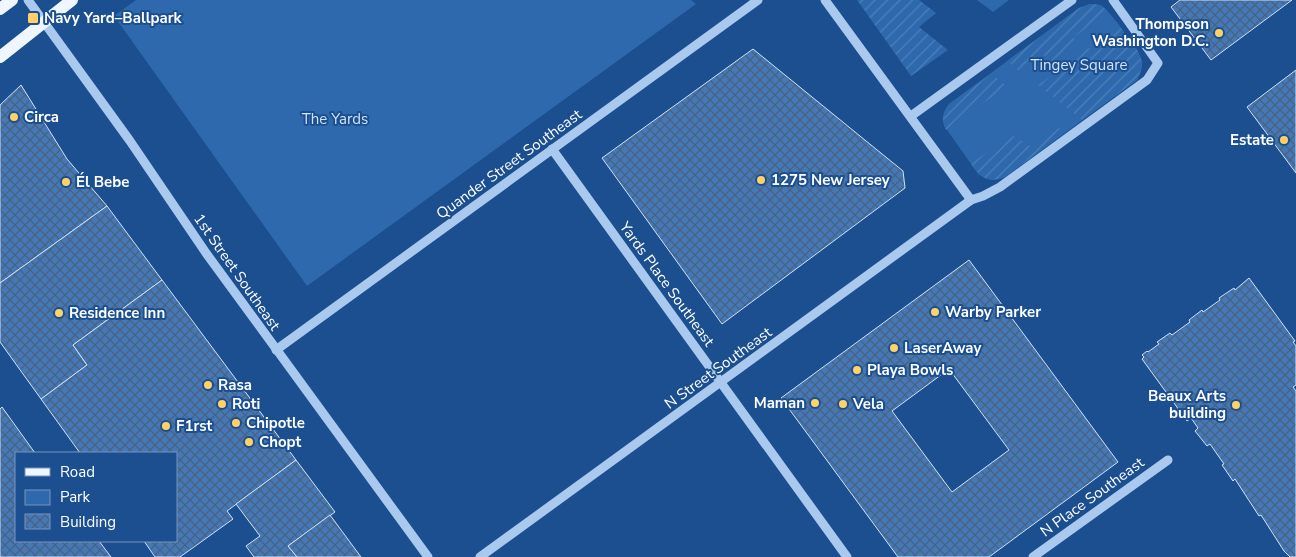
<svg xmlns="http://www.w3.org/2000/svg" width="1296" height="557" font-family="'Nunito Sans',sans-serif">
	<defs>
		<pattern id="garden-furrows" width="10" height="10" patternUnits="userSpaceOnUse" patternTransform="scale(1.25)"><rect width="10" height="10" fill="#2e69ad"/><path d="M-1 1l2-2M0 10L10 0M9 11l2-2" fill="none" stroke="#4d80b9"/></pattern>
		<pattern id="building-cross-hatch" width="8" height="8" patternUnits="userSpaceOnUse" patternTransform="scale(1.25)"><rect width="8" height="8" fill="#4478b7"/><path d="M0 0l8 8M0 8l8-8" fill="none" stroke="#486282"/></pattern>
	</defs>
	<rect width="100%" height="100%" fill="#1b4f8f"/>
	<g fill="#2e69ad">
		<path d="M 136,0 L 691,0 L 696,4 L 307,286 L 114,16 Z"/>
		<path d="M 977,0 L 1009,0 L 993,12 Z"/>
		<path d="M 1090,4 C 1094,4 1098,4 1102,6 C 1110,11 1140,52 1142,61 C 1143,68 1140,74 1137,80 L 1005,177 C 995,181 988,181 978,174 L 945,127 C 942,118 943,112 949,104 L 1079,8 Z"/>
	</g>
	<g fill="url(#garden-furrows)">
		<path d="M 857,0 L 919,0 L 936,13 L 919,27 L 948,50 L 911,76 Z"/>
		<path d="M 1090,4 L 1100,5 L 1108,11 L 1073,38 L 1078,42 L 1052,61 L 1043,55 L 1035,61 L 1038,63 L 1022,74 L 1007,61 L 1079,8 Z"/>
		<path d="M 1119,26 C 1133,45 1150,56 1137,80 L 1082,120 L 1038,85 L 1088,48 L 1096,52 L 1107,44 L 1103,41 L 1108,37 L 1106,36 Z"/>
		<path d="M 991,74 L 1007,86 L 946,130 C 941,120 942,113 949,104 Z"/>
		<path d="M 1059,128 L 1065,132 L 1005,177 C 988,183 982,179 971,164 L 1011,134 L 1031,147 Z"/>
	</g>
	<g fill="url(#building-cross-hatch)" stroke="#cfe3fa" fill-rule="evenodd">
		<path d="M 1180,0 L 1292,0 L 1211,60 L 1171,7 Z"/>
		<path d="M 753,49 L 903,171 L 905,188 L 722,324 L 602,158 Z"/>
		<path d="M 1296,70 L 1296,173 L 1247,107 Z"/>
		<path d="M 21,85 L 67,159 L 107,206 L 0,283 L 0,105 Z"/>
		<path d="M 107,206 L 162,280 L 73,345 L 87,365 L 41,399 L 0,342 L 0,283 Z"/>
		<path d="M 969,260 L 1118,462 L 989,557 L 898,557 L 781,398 ZM 949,369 L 1009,450 L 952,492 L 892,411 Z"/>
		<path d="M 1249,278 L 1295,341 L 1293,342 L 1296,346 L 1296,385 L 1293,387 L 1296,391 L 1296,557 L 1290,557 L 1284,551 L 1261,515 L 1259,516 L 1235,479 L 1233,481 L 1222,465 L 1224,464 L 1210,444 L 1207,446 L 1195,431 L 1198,428 L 1191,418 L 1187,421 L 1142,359 L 1144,357 L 1142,355 L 1147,351 L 1148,352 L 1159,344 L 1157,342 L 1170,333 L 1172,335 L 1190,322 L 1189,320 L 1202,310 L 1203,312 L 1220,300 L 1219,298 L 1234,288 L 1235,290 Z"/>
		<path d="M 162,280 L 296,460 L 227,511 L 233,519 L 180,557 L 155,557 L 144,541 L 176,541 L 176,453 L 80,453 L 41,399 L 87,365 L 73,345 Z"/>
		<path d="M 2,407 L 35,453 L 16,453 L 16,541 L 99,541 L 111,557 L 0,557 L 0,409 Z"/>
		<path d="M 296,460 L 335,512 L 288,546 L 297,557 L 254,557 L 246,546 L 260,536 L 236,504 Z"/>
		<path d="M 330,515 L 361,557 L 297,557 L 288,546 Z"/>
	</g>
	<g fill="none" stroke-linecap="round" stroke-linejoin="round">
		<g stroke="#a9c9ee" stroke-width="9">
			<path d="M 28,0 L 130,141 L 206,253 L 428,557"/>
			<path d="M 825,0 L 971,200"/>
			<path d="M 911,116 L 1072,0"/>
			<path d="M 552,149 L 847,557"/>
			<path d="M 276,350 L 758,0"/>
			<path d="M 480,557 L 971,200 L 983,196 L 1000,187 L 1147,80 L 1158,63 L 1113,0"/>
			<path d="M 1033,557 L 1168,460"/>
		</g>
		<g stroke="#f0f6ff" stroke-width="12">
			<path d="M 0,9 L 12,0"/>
			<path d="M 0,57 L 72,0"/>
		</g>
	</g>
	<g fill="#ffd166" stroke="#1b4f8f" stroke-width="2">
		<rect x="27" y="12" width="12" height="12" rx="2.5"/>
		<circle cx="1219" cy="33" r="5"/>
		<circle cx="14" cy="117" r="5"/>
		<circle cx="1284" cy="140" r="5"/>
		<circle cx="761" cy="180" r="5"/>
		<circle cx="66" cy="182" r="5"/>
		<circle cx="935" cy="312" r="5"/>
		<circle cx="59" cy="313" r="5"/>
		<circle cx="894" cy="348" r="5"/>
		<circle cx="857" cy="370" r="5"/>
		<circle cx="208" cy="385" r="5"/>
		<circle cx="815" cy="403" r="5"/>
		<circle cx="222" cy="404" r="5"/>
		<circle cx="843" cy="404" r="5"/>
		<circle cx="1236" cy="405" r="5"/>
		<circle cx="236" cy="423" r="5"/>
		<circle cx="166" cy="426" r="5"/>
		<circle cx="249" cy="442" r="5"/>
	</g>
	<g text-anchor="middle" stroke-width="4" stroke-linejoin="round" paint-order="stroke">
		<g font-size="15" font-weight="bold" fill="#fff" stroke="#1b4f8f" text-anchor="start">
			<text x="44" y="23">Navy Yard–Ballpark</text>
			<text x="1209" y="29" text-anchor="end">Thompson<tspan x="1209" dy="17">Washington D.C.</tspan></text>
			<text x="24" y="122">Circa</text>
			<text x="1274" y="145" text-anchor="end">Estate</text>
			<text x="771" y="185">1275 New Jersey</text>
			<text x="76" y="187">Él Bebe</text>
			<text x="945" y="317">Warby Parker</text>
			<text x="69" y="318">Residence Inn</text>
			<text x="904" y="353">LaserAway</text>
			<text x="867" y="375">Playa Bowls</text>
			<text x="218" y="390">Rasa</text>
			<text x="1226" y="401" text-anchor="end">Beaux Arts<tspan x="1226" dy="17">building</tspan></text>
			<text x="805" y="408" text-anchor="end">Maman</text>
			<text x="232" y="409">Roti</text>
			<text x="853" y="409">Vela</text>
			<text x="246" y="428">Chipotle</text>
			<text x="176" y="431">F1rst</text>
			<text x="259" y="447">Chopt</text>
		</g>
		<g font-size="15" fill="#cfe3fa" stroke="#1b4f8f">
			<text x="1079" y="70">Tingey Square</text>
			<text x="335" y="124">The Yards</text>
		</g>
		<g font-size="15" fill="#fff" stroke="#1b4f8f">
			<text transform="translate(509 164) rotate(-36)" y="5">Quander Street Southeast</text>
			<text transform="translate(237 272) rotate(55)" y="5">1st Street Southeast</text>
			<text transform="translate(667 284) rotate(54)" y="5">Yards Place Southeast</text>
			<text transform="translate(718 368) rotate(-36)" y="5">N Street Southeast</text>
			<text transform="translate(1092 497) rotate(-36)" y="5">N Place Southeast</text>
		</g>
	</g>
	<rect x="15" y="452" width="162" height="90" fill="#1b4f8f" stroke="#7695bc"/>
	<rect x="25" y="468" width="25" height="8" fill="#f0f6ff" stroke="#7695bc"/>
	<text x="60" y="477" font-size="15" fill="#ffffff">Road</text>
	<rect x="25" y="490" width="25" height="15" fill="#2e69ad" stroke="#7695bc"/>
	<text x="60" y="502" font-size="15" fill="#ffffff">Park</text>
	<rect x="25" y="514" width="25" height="15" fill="url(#building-cross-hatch)" stroke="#7695bc"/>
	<text x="60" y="527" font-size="15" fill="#ffffff">Building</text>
</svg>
